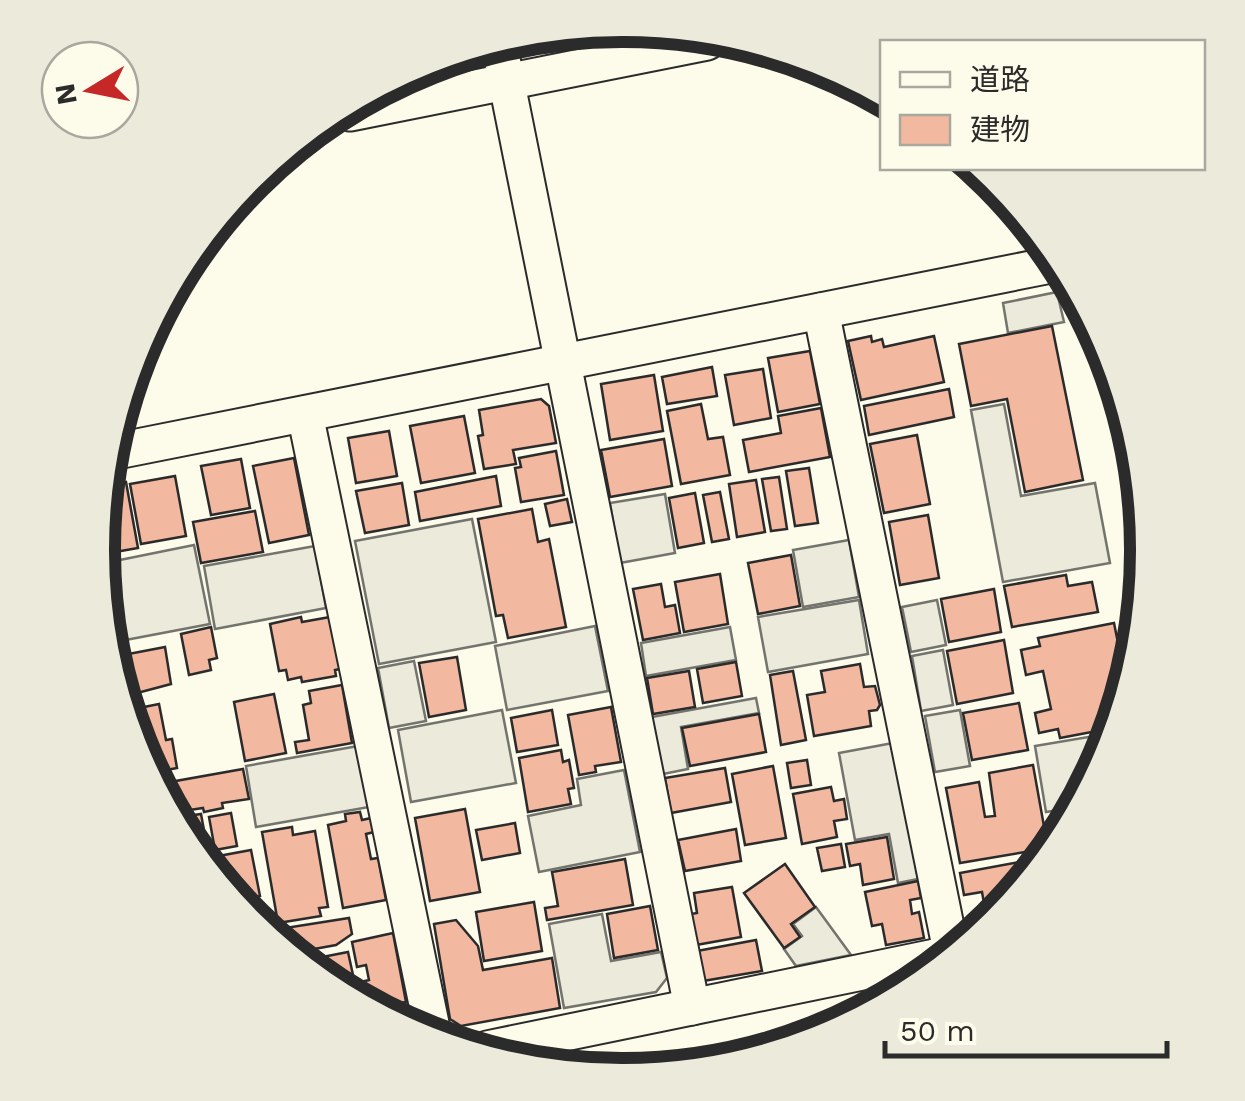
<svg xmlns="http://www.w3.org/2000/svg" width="1245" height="1101" font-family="'Work Sans','Noto Sans JP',sans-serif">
	<rect width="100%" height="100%" fill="#fdfbea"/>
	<g fill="#eceadb" stroke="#74746e" stroke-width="2.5">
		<path d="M 1057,292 L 1064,322 L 1008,333 L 1003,303 Z"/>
		<path d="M 1004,404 L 1021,496 L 1095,483 L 1110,563 L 1003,582 L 971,410 Z"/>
		<path d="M 665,494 L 675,553 L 620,563 L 610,503 Z"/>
		<path d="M 472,519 L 496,642 L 379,664 L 355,541 Z"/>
		<path d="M 849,540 L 859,597 L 803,607 L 793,550 Z"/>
		<path d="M 194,545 L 210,624 L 115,642 L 100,564 Z"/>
		<path d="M 315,546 L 326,608 L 215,629 L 204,566 Z"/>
		<path d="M 859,600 L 868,654 L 768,672 L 758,617 Z"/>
		<path d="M 937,600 L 946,645 L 911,652 L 902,607 Z"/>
		<path d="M 595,626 L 608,691 L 507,710 L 495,646 Z"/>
		<path d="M 730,627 L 736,660 L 646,676 L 641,643 Z"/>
		<path d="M 943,650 L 953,705 L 921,711 L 912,656 Z"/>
		<path d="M 414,661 L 426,721 L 389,728 L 378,668 Z"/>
		<path d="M 756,698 L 759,713 L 681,727 L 688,769 L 663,774 L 652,717 Z"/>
		<path d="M 502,710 L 516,783 L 411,802 L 398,730 Z"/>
		<path d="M 960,710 L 970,766 L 935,772 L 925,716 Z"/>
		<path d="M 1112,733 L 1108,752 L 1071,808 L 1046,812 L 1035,746 Z"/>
		<path d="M 893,743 L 918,879 L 898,883 L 889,834 L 855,840 L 839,753 Z"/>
		<path d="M 358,746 L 369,807 L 256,827 L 246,766 Z"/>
		<path d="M 624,770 L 640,852 L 539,872 L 528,816 L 581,805 L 577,779 Z"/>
		<path d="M 816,907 L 851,955 L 796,966 L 784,949 L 802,936 L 793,924 Z"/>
		<path d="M 602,914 L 611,961 L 661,952 L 667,978 L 656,992 L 564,1008 L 549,924 Z"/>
	</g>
	<g fill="#f2b8a0" stroke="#2b2b2b" stroke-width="2.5">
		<path d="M 1052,326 L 1083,480 L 1025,492 L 1007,399 L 971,406 L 959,344 Z"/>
		<path d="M 871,336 L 872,342 L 882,339 L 884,347 L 934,336 L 944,382 L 861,400 L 848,341 Z"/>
		<path d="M 810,351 L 820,404 L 778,412 L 768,358 Z"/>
		<path d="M 712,367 L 717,396 L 667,404 L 662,377 Z"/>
		<path d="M 763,369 L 771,418 L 734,425 L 725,375 Z"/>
		<path d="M 654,375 L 663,431 L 610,440 L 601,384 Z"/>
		<path d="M 949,389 L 954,417 L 869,435 L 864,406 Z"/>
		<path d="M 541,399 L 549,406 L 556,443 L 513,450 L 516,464 L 484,469 L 478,436 L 483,435 L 479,410 Z"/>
		<path d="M 701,404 L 708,439 L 723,437 L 730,475 L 681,484 L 667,411 Z"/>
		<path d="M 821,408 L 830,457 L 749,472 L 743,440 L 781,433 L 778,416 Z"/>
		<path d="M 464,416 L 475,473 L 421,483 L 410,426 Z"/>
		<path d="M 389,431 L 397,476 L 356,483 L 348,438 Z"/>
		<path d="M 917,435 L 930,504 L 884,513 L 870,444 Z"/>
		<path d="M 664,439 L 672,486 L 610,497 L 601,450 Z"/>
		<path d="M 556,451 L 564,495 L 521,502 L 515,468 L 521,467 L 519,458 Z"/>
		<path d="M 294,458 L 309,535 L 269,543 L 253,466 Z"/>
		<path d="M 241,459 L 250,508 L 211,515 L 201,466 Z"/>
		<path d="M 809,468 L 818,523 L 795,526 L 786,471 Z"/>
		<path d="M 175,476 L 186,536 L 141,544 L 130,484 Z"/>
		<path d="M 496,476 L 501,506 L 420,521 L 415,492 Z"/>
		<path d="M 779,477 L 787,529 L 771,531 L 762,479 Z"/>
		<path d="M 756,480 L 765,532 L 737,537 L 729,484 Z"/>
		<path d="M 126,482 L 138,548 L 115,552 L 106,504 L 110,485 Z"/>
		<path d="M 402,483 L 409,525 L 365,533 L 356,491 Z"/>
		<path d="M 720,492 L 729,539 L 712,542 L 703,495 Z"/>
		<path d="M 695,493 L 704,543 L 678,548 L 669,498 Z"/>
		<path d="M 567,499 L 572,522 L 550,526 L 545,504 Z"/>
		<path d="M 532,509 L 538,542 L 549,539 L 566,627 L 508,638 L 503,615 L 496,616 L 478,519 Z"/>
		<path d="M 255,511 L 263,552 L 201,563 L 193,522 Z"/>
		<path d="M 104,513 L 112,557 L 99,559 L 97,550 Z"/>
		<path d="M 928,515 L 939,578 L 900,585 L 889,522 Z"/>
		<path d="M 791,555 L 800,606 L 758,614 L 748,563 Z"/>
		<path d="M 720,574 L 728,624 L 684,632 L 675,582 Z"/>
		<path d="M 1066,575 L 1068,586 L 1092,582 L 1098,612 L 1012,627 L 1004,586 Z"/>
		<path d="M 661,584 L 665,607 L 675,605 L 680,633 L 643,640 L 633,589 Z"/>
		<path d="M 994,589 L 1001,632 L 949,642 L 941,599 Z"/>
		<path d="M 301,617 L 302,622 L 330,617 L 340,669 L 335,670 L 336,676 L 302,682 L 301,677 L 288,680 L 286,670 L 279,671 L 270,624 Z"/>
		<path d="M 1114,623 L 1124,673 L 1113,728 L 1060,738 L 1058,729 L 1039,733 L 1035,713 L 1051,709 L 1043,671 L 1026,675 L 1021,650 L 1040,646 L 1038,638 Z"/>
		<path d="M 211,627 L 217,658 L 209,660 L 211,670 L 189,675 L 181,634 Z"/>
		<path d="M 1004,640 L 1013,693 L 957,704 L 947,651 Z"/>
		<path d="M 165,647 L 171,684 L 126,696 L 118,656 Z"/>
		<path d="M 457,657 L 466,710 L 429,717 L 419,663 Z"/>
		<path d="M 736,662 L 742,696 L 703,703 L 697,669 Z"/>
		<path d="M 860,664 L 864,687 L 875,686 L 880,705 L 877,710 L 869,711 L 871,726 L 814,736 L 807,695 L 825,692 L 821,671 Z"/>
		<path d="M 689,671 L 695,707 L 653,714 L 647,678 Z"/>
		<path d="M 793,671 L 806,740 L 781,745 L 770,675 Z"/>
		<path d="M 342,685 L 352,743 L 297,753 L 295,742 L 309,740 L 303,705 L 311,703 L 309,691 Z"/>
		<path d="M 274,694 L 286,753 L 245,761 L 234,702 Z"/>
		<path d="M 1019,703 L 1028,750 L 972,760 L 963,713 Z"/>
		<path d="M 159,704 L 166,740 L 172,739 L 177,768 L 151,773 L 137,751 L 129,710 Z"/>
		<path d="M 611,707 L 621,762 L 595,766 L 596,772 L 579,775 L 568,715 Z"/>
		<path d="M 552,710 L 558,745 L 517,752 L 511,718 Z"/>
		<path d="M 759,714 L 766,752 L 690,766 L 682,728 Z"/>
		<path d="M 561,750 L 563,762 L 569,760 L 574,788 L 568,789 L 571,804 L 528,812 L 519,758 Z"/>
		<path d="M 807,760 L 811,785 L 791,788 L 787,763 Z"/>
		<path d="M 1033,765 L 1047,843 L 1043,849 L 960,863 L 946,788 L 979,782 L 985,817 L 995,816 L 989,773 Z"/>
		<path d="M 773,766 L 786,838 L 745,845 L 732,774 Z"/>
		<path d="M 725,768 L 731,802 L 671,813 L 665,778 Z"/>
		<path d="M 243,769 L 249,799 L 222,803 L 223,808 L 204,812 L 203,808 L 177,812 L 159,784 Z"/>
		<path d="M 831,787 L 834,801 L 844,799 L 847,819 L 834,821 L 837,837 L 802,844 L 793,794 Z"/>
		<path d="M 465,809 L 480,892 L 430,901 L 415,818 Z"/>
		<path d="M 360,812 L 362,820 L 371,818 L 374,832 L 366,834 L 371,859 L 378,858 L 386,900 L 343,908 L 328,825 L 346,821 L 345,814 Z"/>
		<path d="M 231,813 L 237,846 L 215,850 L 209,817 Z"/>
		<path d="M 201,814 L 208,852 L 205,853 L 181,817 Z"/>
		<path d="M 515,823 L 520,853 L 482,860 L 476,830 Z"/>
		<path d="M 292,827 L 293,835 L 315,831 L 328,907 L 319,908 L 321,916 L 278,923 L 262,832 Z"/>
		<path d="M 736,829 L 741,861 L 685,871 L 678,840 Z"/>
		<path d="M 887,837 L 894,879 L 863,885 L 860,864 L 850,866 L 846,844 Z"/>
		<path d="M 841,844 L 845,867 L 822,871 L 817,848 Z"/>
		<path d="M 251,850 L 260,896 L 236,901 L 208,858 Z"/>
		<path d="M 625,859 L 633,905 L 547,920 L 545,908 L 558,906 L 552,872 Z"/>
		<path d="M 1036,859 L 997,918 L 987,920 L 982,892 L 964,895 L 960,873 Z"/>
		<path d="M 785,864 L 815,907 L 791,924 L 800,937 L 784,948 L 744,893 Z"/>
		<path d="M 918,881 L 921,898 L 910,900 L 912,914 L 919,912 L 924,938 L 886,945 L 882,924 L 872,926 L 865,892 Z"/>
		<path d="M 732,887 L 741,937 L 696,945 L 691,914 L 697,913 L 694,893 Z"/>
		<path d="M 534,902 L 542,951 L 484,961 L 476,912 Z"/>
		<path d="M 264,904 L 270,934 L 251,922 L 241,908 Z"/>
		<path d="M 650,906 L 658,950 L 614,958 L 607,914 Z"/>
		<path d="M 349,918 L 352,934 L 336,945 L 303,951 L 304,958 L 281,942 L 279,929 Z"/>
		<path d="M 456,920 L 478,946 L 483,970 L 552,958 L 560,1008 L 461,1026 L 450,1019 L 434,924 Z"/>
		<path d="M 393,933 L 406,1002 L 378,1007 L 365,998 L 361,982 L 369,980 L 366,965 L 357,967 L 352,942 Z"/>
		<path d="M 756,940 L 762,971 L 703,981 L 697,951 Z"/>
		<path d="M 348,952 L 353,975 L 339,978 L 340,981 L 313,964 L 312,959 Z"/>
		<path d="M 407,1007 L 409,1028 L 385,1012 Z"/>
		<path d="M 853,1013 L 854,1016 L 823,1036 L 797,1041 L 793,1024 Z"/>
	</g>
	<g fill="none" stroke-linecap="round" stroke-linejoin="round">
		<defs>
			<g id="minor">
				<path d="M 500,49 L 692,1007"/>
				<path d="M 350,113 L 707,42"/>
				<path d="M 821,311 L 951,951"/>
				<path d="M 305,414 L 434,1038"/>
				<path d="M 117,451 L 1051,265"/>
				<path d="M 487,1049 L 945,955"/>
			</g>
		</defs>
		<use href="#minor" stroke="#2b2b2b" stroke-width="39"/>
		<use href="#minor" stroke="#fdfbea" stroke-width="35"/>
	</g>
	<path d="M0 0H1245V1101H0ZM622 42H623A507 507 0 0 1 1130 549V551A507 507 0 0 1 623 1058H622A507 507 0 0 1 115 551V549A507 507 0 0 1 622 42Z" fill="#eceadb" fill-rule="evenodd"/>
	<path fill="none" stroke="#2b2b2b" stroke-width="12" d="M622 42H623A507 507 0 0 1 1130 549V551A507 507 0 0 1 623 1058H622A507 507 0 0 1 115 551V549A507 507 0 0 1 622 42Z"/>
	<rect x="880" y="40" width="325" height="130" fill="#fdfbea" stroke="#a9a89e" stroke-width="2.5"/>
	<rect x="900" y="72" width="50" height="15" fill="#fdfbea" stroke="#a9a89e" stroke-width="2.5"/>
	<text x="970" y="90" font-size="30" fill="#2b2b2b">道路</text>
	<rect x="900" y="115" width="50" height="30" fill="#f2b8a0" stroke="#a9a89e" stroke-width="2.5"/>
	<text x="970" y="140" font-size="30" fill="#2b2b2b">建物</text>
	<g transform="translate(90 90) rotate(260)"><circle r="48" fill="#fdfbea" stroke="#a9a89e" stroke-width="2.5"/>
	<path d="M0-8L18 38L0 25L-18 38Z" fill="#c62828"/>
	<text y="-15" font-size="28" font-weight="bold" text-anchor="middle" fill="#2b2b2b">N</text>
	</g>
	<path d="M885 1041v15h282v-15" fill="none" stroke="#2b2b2b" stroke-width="5"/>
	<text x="900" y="1041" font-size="30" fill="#2b2b2b" stroke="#fdfbea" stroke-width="8" paint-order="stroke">50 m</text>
</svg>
